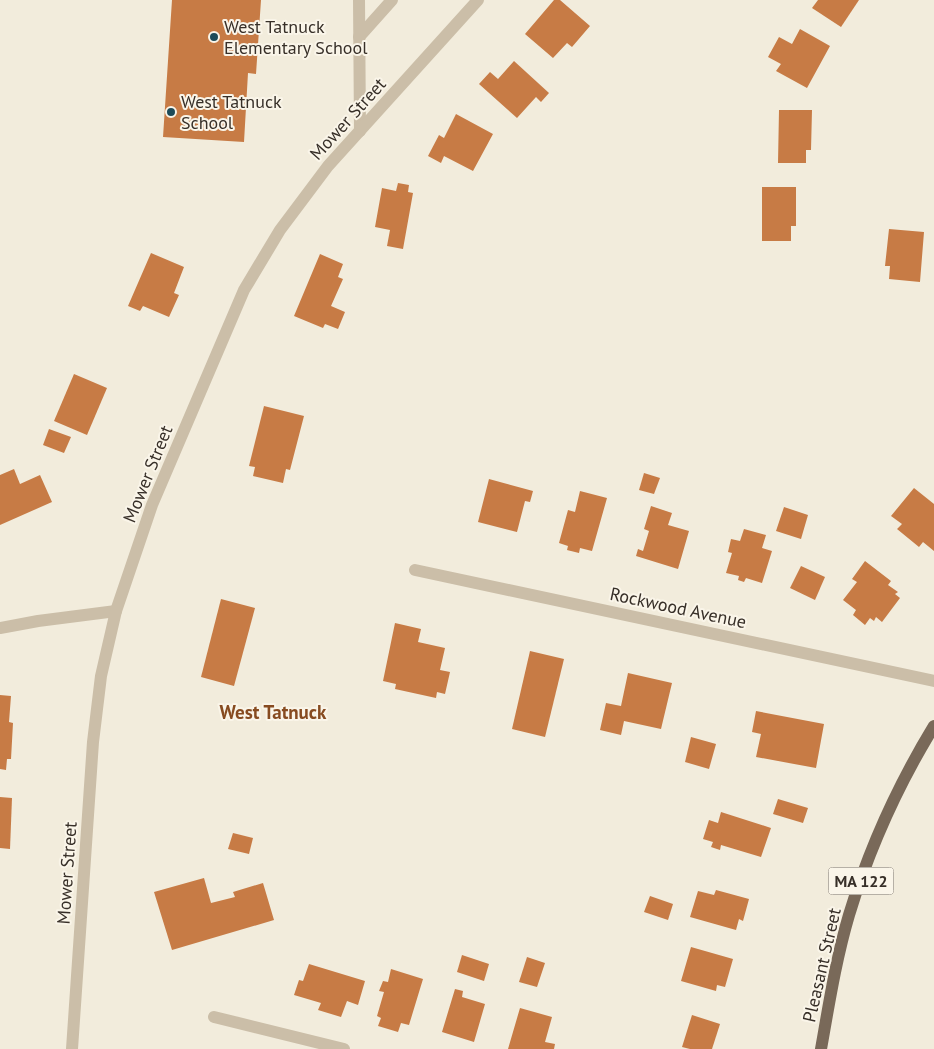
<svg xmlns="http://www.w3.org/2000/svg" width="934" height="1049" font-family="'PT Sans',sans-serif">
	<rect width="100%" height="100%" fill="#f2ecdc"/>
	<g fill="#c77b45">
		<path d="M 172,0 L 261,0 L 256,74 L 248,73 L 244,142 L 163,137 Z"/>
		<path d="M 554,0 L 560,0 L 590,26 L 572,47 L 567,43 L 553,58 L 525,34 Z"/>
		<path d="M 818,0 L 859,0 L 841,27 L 812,8 Z"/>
		<path d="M 800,29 L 830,46 L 807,88 L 776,71 L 781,64 L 768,57 L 779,37 L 792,44 Z"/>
		<path d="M 514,61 L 549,93 L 541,102 L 536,97 L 517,118 L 479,84 L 490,72 L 498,79 Z"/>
		<path d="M 779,110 L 812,110 L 811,150 L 806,150 L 806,163 L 778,163 Z"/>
		<path d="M 456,114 L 493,134 L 473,171 L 444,156 L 441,163 L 428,156 L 439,135 L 444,138 Z"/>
		<path d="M 398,183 L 409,185 L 408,192 L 413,193 L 403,249 L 387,246 L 390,230 L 375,227 L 382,188 L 396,191 Z"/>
		<path d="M 762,187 L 796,187 L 796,226 L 791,226 L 791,241 L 762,241 Z"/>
		<path d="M 889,229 L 924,232 L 920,282 L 889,279 L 890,266 L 885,266 Z"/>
		<path d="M 151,253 L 184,267 L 174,293 L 179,295 L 169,317 L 143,306 L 140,311 L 128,306 Z"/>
		<path d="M 320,254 L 343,264 L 338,277 L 343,279 L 331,306 L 345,312 L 338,329 L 325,324 L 323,328 L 294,316 Z"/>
		<path d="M 74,374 L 107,388 L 87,435 L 54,421 Z"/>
		<path d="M 264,406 L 304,416 L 290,470 L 286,469 L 283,483 L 253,476 L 255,467 L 249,466 Z"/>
		<path d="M 49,429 L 71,437 L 64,453 L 43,445 Z"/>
		<path d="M 14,469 L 20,484 L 40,475 L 52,502 L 0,525 L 0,475 Z"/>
		<path d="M 644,473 L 660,478 L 654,494 L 639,490 Z"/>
		<path d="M 489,479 L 533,491 L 530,502 L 525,501 L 517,532 L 478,522 Z"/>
		<path d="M 914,488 L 934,504 L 934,551 L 923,542 L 919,547 L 897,529 L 902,524 L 891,516 Z"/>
		<path d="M 580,491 L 607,498 L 592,551 L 580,548 L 579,553 L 567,550 L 568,546 L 559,543 L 568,510 L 575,512 Z"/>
		<path d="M 651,506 L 672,513 L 668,525 L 689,531 L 678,569 L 636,556 L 638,549 L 643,551 L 649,531 L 644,529 Z"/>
		<path d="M 784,507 L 808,515 L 801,539 L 776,531 Z"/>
		<path d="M 744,529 L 766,535 L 762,548 L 772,551 L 762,583 L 746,578 L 744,582 L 738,580 L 739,576 L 726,573 L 732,553 L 728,552 L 731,539 L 740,541 Z"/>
		<path d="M 865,561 L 891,581 L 888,585 L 898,592 L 895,594 L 900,598 L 882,622 L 876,617 L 874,621 L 870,618 L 865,625 L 853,615 L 856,610 L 843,600 L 857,582 L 852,579 Z"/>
		<path d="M 801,566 L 825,577 L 815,600 L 790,588 Z"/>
		<path d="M 221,599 L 255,608 L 234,686 L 201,677 Z"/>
		<path d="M 395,623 L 421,629 L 418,642 L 445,648 L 440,670 L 450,672 L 445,694 L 437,692 L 436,698 L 395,689 L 396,684 L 383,681 Z"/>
		<path d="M 530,651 L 564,659 L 545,737 L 512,729 Z"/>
		<path d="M 628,673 L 672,683 L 661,729 L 624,721 L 621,735 L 600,730 L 606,703 L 621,706 Z"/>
		<path d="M 0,695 L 11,696 L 9,722 L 13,723 L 11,759 L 7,759 L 6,770 L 0,769 Z"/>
		<path d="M 756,711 L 824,724 L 816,768 L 756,757 L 761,734 L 752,732 Z"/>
		<path d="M 691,737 L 716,744 L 709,769 L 685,762 Z"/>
		<path d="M 0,797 L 12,798 L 10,849 L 0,848 Z"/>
		<path d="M 778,799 L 808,808 L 803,823 L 773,814 Z"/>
		<path d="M 721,812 L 771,828 L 761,857 L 721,845 L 720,850 L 711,847 L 713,842 L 703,839 L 709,820 L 718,823 Z"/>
		<path d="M 233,833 L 253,838 L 249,854 L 228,849 Z"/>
		<path d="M 204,878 L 211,903 L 235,897 L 233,892 L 263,883 L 274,920 L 172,950 L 154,892 Z"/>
		<path d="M 716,890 L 749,899 L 743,921 L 739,919 L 736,930 L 690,917 L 698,891 L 714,895 Z"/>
		<path d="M 650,896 L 673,904 L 668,920 L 644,912 Z"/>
		<path d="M 691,947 L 733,959 L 725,987 L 717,985 L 716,991 L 681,981 Z"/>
		<path d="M 462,955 L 489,964 L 484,981 L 457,972 Z"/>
		<path d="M 527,957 L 545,963 L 537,987 L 519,982 Z"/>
		<path d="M 309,964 L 365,981 L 358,1005 L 347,1001 L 341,1017 L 318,1010 L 321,1003 L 294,995 L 299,980 L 303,981 Z"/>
		<path d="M 391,969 L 423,979 L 409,1025 L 401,1023 L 398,1032 L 378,1026 L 381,1018 L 377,1016 L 384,992 L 379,991 L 383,981 L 388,982 Z"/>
		<path d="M 455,989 L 463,991 L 462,997 L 485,1004 L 474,1042 L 442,1032 Z"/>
		<path d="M 520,1008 L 552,1017 L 545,1042 L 555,1044 L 554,1049 L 508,1049 Z"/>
		<path d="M 692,1015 L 720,1024 L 712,1049 L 690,1049 L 682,1047 Z"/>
	</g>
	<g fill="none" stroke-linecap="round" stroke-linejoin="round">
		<g stroke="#cbbea8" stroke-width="12">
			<path d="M 359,0 L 360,131"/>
			<path d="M 359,37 L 392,0"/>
		</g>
		<g stroke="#cbbea8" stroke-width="12">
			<path d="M 415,570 L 934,681"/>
			<path d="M 0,628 L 38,621 L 116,611"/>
			<path d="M 214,1017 L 344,1049"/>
			<path d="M 72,1049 L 93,742 L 101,676 L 116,611 L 152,505 L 244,290 L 280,230 L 328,166 L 478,0"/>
		</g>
		<path stroke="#796959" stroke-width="12" d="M 821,1049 C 829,1004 836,959 849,915 C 869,849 898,785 934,726"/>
	</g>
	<g fill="#1d4b59" stroke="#faf5e9" stroke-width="2">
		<circle cx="214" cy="37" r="5"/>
		<circle cx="171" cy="112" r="5"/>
	</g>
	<g text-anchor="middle" stroke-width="4" stroke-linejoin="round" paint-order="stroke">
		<rect fill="#faf5e9" stroke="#726a62" stroke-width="1" x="828.5" y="867.5" width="65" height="27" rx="4"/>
		<g font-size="16" font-weight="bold" fill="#372f28">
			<text x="861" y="887">MA 122</text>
		</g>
		<g font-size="18" fill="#372f28" stroke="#faf5e9" text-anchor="start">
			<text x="224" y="33">West Tatnuck<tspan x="224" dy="21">Elementary School</tspan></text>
			<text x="181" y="108">West Tatnuck<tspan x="181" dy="21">School</tspan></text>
		</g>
		<g font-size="18" fill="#372f28" stroke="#faf5e9">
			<text transform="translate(348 119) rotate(-48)" y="6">Mower Street</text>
			<text transform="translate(148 474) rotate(-68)" y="6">Mower Street</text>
			<text transform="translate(678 608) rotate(12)" y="6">Rockwood Avenue</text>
			<text transform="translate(67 873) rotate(-86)" y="6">Mower Street</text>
			<text transform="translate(822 965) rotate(-77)" y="6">Pleasant Street</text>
		</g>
		<g font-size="19" font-weight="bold" fill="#874b20" stroke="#faf5e9">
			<text x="273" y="719">West Tatnuck</text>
		</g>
	</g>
</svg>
